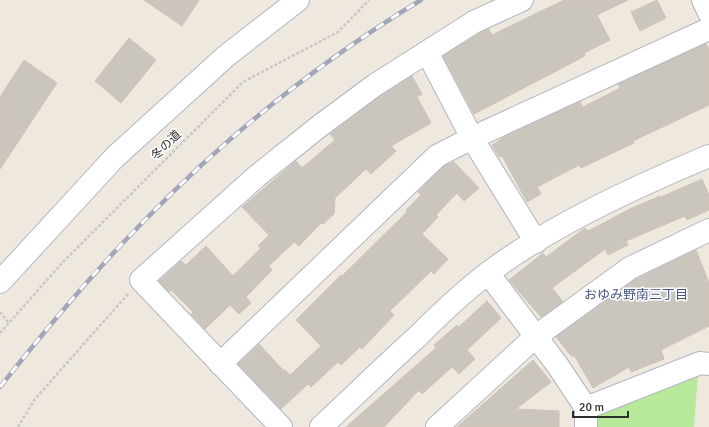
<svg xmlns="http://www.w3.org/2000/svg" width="709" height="427" font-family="Signika,'Noto Sans JP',sans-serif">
	<rect width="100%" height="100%" fill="#efe8df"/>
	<path fill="#b8e899" d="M 698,373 L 694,427 L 598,427 L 598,412 Z"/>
	<g fill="#cbc6bd" stroke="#cbc4b8">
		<path d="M 144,0 L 199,0 L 182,26 Z"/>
		<path d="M 564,0 L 628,0 L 597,15 L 610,40 L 584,53 L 585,56 L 474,114 L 443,56 L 480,33 L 489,29 L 492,35 Z"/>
		<path d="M 657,0 L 666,18 L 640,31 L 631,12 Z"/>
		<path d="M 129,38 L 156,60 L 121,103 L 95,81 Z"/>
		<path d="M 706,44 L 709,49 L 709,105 L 633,141 L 634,143 L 581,168 L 579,165 L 537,187 L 541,194 L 527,202 L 502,156 L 499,157 L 492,145 L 504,137 L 580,102 L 583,107 L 620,88 L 618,84 Z"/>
		<path d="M 24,60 L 57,83 L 0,169 L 0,97 Z"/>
		<path d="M 412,76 L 422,94 L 417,97 L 431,123 L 391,146 L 396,151 L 371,174 L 366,169 L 335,198 L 334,214 L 323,224 L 321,223 L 299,246 L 294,242 L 269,266 L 272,270 L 246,297 L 251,303 L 239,314 L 230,305 L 205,329 L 191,314 L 193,312 L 171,290 L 169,292 L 159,281 L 181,261 L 186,265 L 206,246 L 233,276 L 261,248 L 258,246 L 269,235 L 242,207 L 296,161 L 302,168 L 335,140 L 330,134 L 382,95 Z"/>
		<path d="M 454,162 L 479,188 L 464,201 L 457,193 L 436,215 L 438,217 L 422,234 L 448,259 L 434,274 L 431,271 L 390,311 L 394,315 L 362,349 L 360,347 L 341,365 L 338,362 L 311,387 L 308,384 L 281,409 L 238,364 L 259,344 L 284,371 L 285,370 L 290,375 L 321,346 L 296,320 L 341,275 L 342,276 L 407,212 L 406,210 L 421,195 L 418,192 L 444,166 Z"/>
		<path d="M 702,179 L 709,195 L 709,210 L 687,220 L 685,216 L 626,241 L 628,245 L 608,255 L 605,249 L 552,288 L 563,302 L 541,317 L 509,280 L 543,253 L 546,257 L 585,228 L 588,231 L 632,208 L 660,196 L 661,197 Z"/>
		<path d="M 696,250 L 709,283 L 709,326 L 661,350 L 664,359 L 631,372 L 629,367 L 593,388 L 574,355 L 572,357 L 556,337 L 636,279 Z"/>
		<path d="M 487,301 L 501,318 L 467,350 L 475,359 L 459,374 L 452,367 L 422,394 L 419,390 L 384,427 L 346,427 L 436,348 L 434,345 L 457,325 L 459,327 Z"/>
		<path d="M 533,360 L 551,382 L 516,409 L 559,411 L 559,427 L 457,427 Z"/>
	</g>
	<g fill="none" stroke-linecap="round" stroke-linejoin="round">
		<defs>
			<g id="minor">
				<path d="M 703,0 L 709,13"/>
				<path d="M 427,52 L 472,138 L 536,242"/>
				<path d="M 488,273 L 558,366 L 586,408 L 700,363 L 709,364"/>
				<path d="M 0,282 L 115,157 L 225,57 L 298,0"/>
				<path d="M 220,364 L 437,156 L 472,138 L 709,29"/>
				<path d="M 586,408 L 586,427"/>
				<path d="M 281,427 L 141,280 L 257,176 L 321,125 L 375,85 L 474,22 L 522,0"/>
				<path d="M 321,427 C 353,397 385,366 418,336 C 440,314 463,292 488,273 C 552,225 635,187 709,156"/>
				<path d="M 437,427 L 535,337 L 630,268 L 709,230"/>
			</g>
		</defs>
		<use href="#minor" stroke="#b3b6c1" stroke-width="24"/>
		<g stroke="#c8c8c8" stroke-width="2.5" stroke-dasharray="3 2" stroke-linecap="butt">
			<path d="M 0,312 L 9,323"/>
			<path d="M 0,333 L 63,262 L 243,82 L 338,32 L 369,0"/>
			<path d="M 18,427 L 35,399 L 128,294"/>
		</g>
		<use href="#minor" stroke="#fff" stroke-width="22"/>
		<defs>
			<path id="rail" d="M 0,387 C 46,329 95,270 147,218 C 228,135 322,60 421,0"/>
		</defs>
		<use href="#rail" stroke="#a1a6b8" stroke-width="4.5"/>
		<use href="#rail" stroke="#fff" stroke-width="3" stroke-dasharray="9" stroke-linecap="butt"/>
	</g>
	<g text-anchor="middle" stroke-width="3" stroke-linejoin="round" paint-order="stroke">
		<g font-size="12" fill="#2d2d2d" stroke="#fff">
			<text transform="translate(166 145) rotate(-45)" y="4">冬の道</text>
		</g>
		<g font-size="13" fill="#4a5682" stroke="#fff">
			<text x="636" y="299">おゆみ野南三丁目</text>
		</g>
	</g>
	<path d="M573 411v6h55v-6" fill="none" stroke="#2d2d2d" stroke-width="2"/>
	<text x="579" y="411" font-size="12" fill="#2d2d2d" stroke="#ffffff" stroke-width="3" paint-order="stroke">20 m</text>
</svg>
